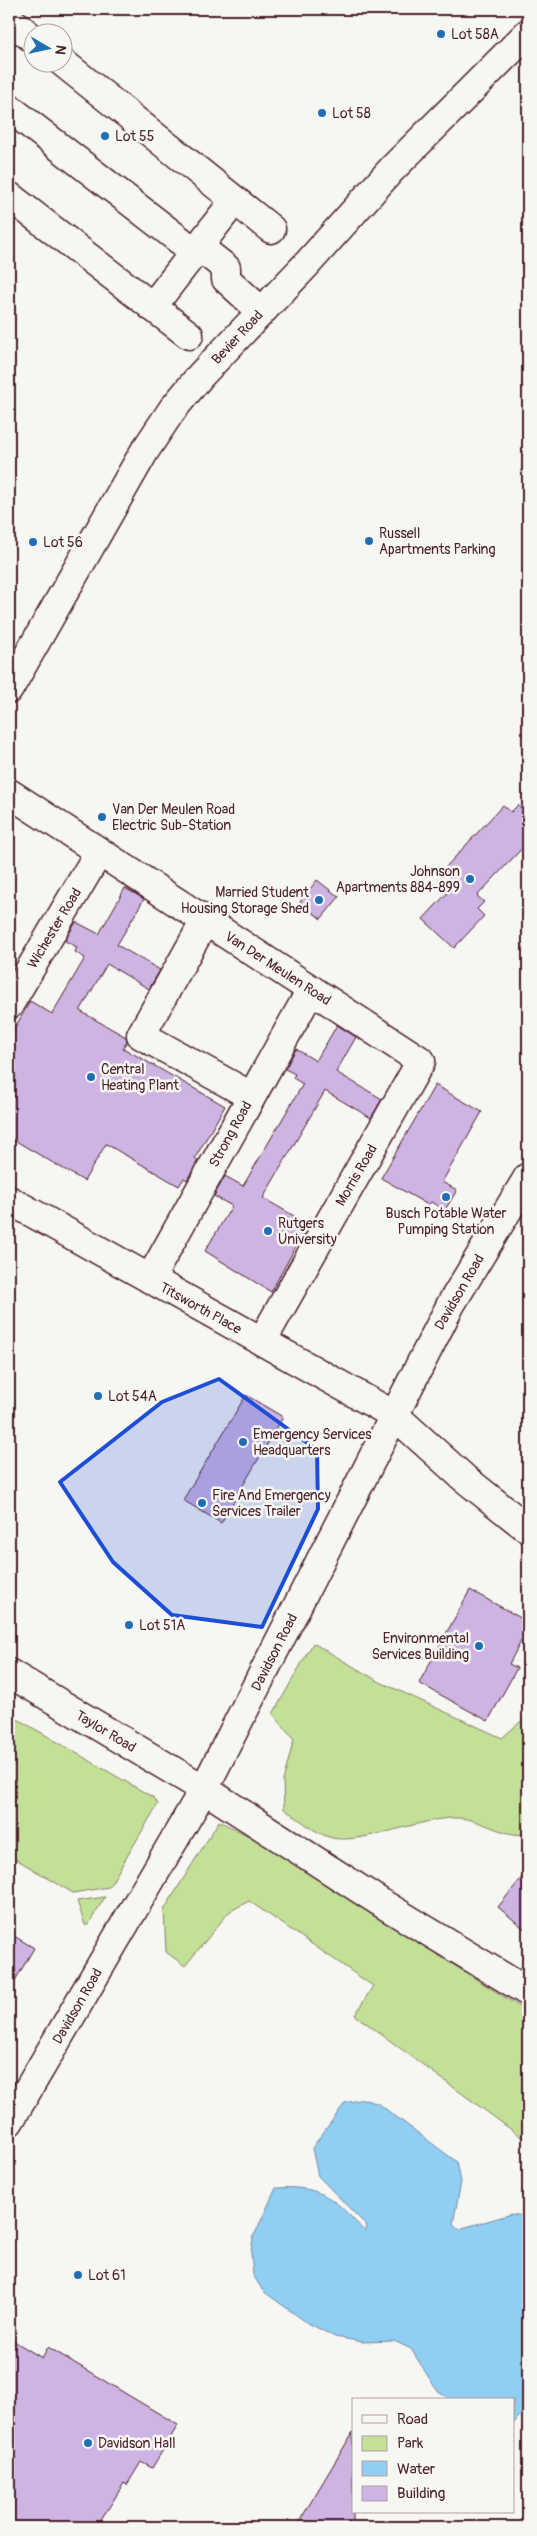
<svg xmlns="http://www.w3.org/2000/svg" width="537" height="2536" font-family="Pangolin,sans-serif">
	<rect width="100%" height="100%" fill="#f6f6f2"/>
	<filter id="ink" filterUnits="userSpaceOnUse"><feTurbulence type="fractalNoise" baseFrequency=".02" numOctaves="2"/><feDisplacementMap in="SourceGraphic" scale="10" xChannelSelector="R" yChannelSelector="G"/><feConvolveMatrix kernelMatrix="1 2 1 2 8 2 1 2 1" color-interpolation-filters="sRGB"/></filter>
	<g filter="url(#ink)">
		<g fill="#c2e098" stroke="#868062">
			<path d="M 313,1643 L 378,1681 L 502,1738 L 528,1715 L 528,1834 C 503,1838 483,1819 458,1818 C 423,1816 354,1849 326,1836 C 311,1830 297,1817 284,1809 L 283,1781 L 294,1739 L 273,1714 Z"/>
			<path d="M 9,1714 L 154,1798 L 158,1804 L 109,1887 L 73,1893 L 9,1855 Z"/>
			<path d="M 219,1821 L 255,1839 L 528,2012 L 528,2142 L 355,2015 L 373,1986 L 249,1901 L 229,1912 L 185,1966 L 166,1952 L 164,1910 Z"/>
			<path d="M 105,1897 L 88,1925 L 85,1925 L 77,1901 Z"/>
		</g>
		<path fill="#90cff1" stroke="#7489a2" d="M 363,2099 L 379,2104 L 457,2162 L 461,2182 L 453,2224 L 459,2229 L 512,2214 L 528,2217 L 528,2406 L 513,2424 L 513,2400 L 450,2400 L 436,2389 L 411,2349 L 394,2341 L 363,2342 L 335,2337 L 306,2322 L 263,2291 L 253,2275 L 251,2253 L 253,2238 L 276,2188 C 323,2185 336,2200 365,2232 L 367,2226 L 318,2176 L 312,2148 L 345,2103 Z"/>
		<g fill="#ceb4e3" stroke="#4a1f2b">
			<path d="M 503,805 L 511,812 L 518,805 L 528,815 L 528,842 L 477,896 L 484,902 L 477,909 L 484,916 L 454,948 L 423,919 L 451,889 L 444,882 L 451,875 L 444,869 Z"/>
			<path d="M 317,880 L 339,897 L 321,919 L 300,902 Z"/>
			<path d="M 125,888 L 144,899 L 117,945 L 160,970 L 149,989 L 107,964 L 80,1011 L 126,1037 L 127,1041 L 123,1048 L 225,1106 L 195,1158 L 198,1160 L 187,1180 L 184,1178 L 179,1186 L 106,1144 L 84,1181 L 9,1137 L 9,1038 L 30,1001 L 52,1014 L 85,958 L 75,952 L 77,947 L 65,941 L 76,922 L 99,934 Z"/>
			<path d="M 337,1025 L 356,1037 L 336,1072 L 382,1099 L 371,1118 L 325,1091 L 263,1198 L 308,1224 L 271,1292 L 205,1251 L 232,1206 L 214,1196 L 225,1176 L 243,1186 L 303,1084 L 293,1078 L 295,1074 L 285,1069 L 296,1049 L 316,1061 Z"/>
			<path d="M 435,1085 L 482,1112 L 442,1182 L 457,1190 L 445,1210 L 431,1202 L 428,1205 L 381,1178 Z"/>
			<path d="M 246,1395 L 283,1417 L 221,1523 L 183,1500 Z"/>
			<path d="M 470,1590 L 528,1622 L 528,1628 L 509,1664 L 517,1668 L 488,1721 L 419,1683 Z"/>
			<path d="M 528,1870 L 528,1932 L 498,1907 Z"/>
			<path d="M 9,1933 L 34,1948 L 9,1991 Z"/>
			<path d="M 9,2338 L 42,2358 L 48,2347 L 178,2425 L 152,2468 L 141,2462 L 127,2485 L 124,2483 L 97,2527 L 9,2527 Z"/>
			<path d="M 353,2432 L 353,2520 L 349,2527 L 296,2527 Z"/>
		</g>
		<g fill="none" stroke-linecap="round" stroke-linejoin="round">
			<defs>
				<g id="minor">
					<path d="M 9,19 L 32,38"/>
					<path d="M 62,62 L 271,229"/>
					<path d="M 9,108 L 195,252 L 208,254 L 226,268 L 226,279 L 261,311"/>
					<path d="M 9,196 L 189,335"/>
					<path d="M 152,307 L 234,201"/>
					<path d="M 9,689 L 144,452 L 172,410 L 201,375 L 307,264 L 392,169 L 528,33"/>
					<path d="M 9,793 L 421,1061 L 262,1341"/>
					<path d="M 205,921 L 141,1035 L 251,1096"/>
					<path d="M 9,1005 L 99,852"/>
					<path d="M 9,1200 L 394,1415 L 464,1478 L 528,1529"/>
					<path d="M 150,1279 L 311,990"/>
					<path d="M 9,1673 L 204,1789 L 383,1904 L 528,1992"/>
					<path d="M 9,2122 L 204,1789 L 451,1304 L 528,1177"/>
				</g>
			</defs>
			<use href="#minor" stroke="#4a1f2b" stroke-width="31"/>
			<use href="#minor" stroke="#f6f6f2" stroke-width="28"/>
		</g>
	</g>
	<path fill="#1d4ed8" fill-opacity="0.2" stroke="#1d4ed8" stroke-width="4" stroke-linejoin="round" d="M 219,1379 L 317,1450 L 318,1509 L 262,1627 L 172,1615 L 113,1562 L 60,1482 L 162,1402 Z"/>
	<g fill="#1f6fb2" stroke="#f6f6f2" stroke-width="2">
		<circle cx="441" cy="34" r="5"/>
		<circle cx="322" cy="113" r="5"/>
		<circle cx="105" cy="136" r="5"/>
		<circle cx="369" cy="541" r="5"/>
		<circle cx="33" cy="542" r="5"/>
		<circle cx="102" cy="817" r="5"/>
		<circle cx="470" cy="879" r="5"/>
		<circle cx="319" cy="900" r="5"/>
		<circle cx="91" cy="1077" r="5"/>
		<circle cx="446" cy="1197" r="5"/>
		<circle cx="268" cy="1231" r="5"/>
		<circle cx="98" cy="1396" r="5"/>
		<circle cx="243" cy="1442" r="5"/>
		<circle cx="202" cy="1503" r="5"/>
		<circle cx="129" cy="1625" r="5"/>
		<circle cx="479" cy="1646" r="5"/>
		<circle cx="78" cy="2275" r="5"/>
		<circle cx="88" cy="2443" r="5"/>
	</g>
	<g text-anchor="middle" stroke-width="5" stroke-linejoin="round" paint-order="stroke">
		<g font-size="14" fill="#4a1f2b" stroke="#f6f6f2" text-anchor="start">
			<text x="451" y="39">Lot 58A</text>
			<text x="332" y="118">Lot 58</text>
			<text x="115" y="141">Lot 55</text>
			<text x="379" y="538">Russell<tspan x="379" dy="16">Apartments Parking</tspan></text>
			<text x="43" y="547">Lot 56</text>
			<text x="112" y="814">Van Der Meulen Road<tspan x="112" dy="16">Electric Sub-Station</tspan></text>
			<text x="460" y="876" text-anchor="end">Johnson<tspan x="460" dy="16">Apartments 884-899</tspan></text>
			<text x="309" y="897" text-anchor="end">Married Student<tspan x="309" dy="16">Housing Storage Shed</tspan></text>
			<text x="101" y="1074">Central<tspan x="101" dy="16">Heating Plant</tspan></text>
			<text x="446" y="1218" text-anchor="middle">Busch Potable Water<tspan x="446" dy="16">Pumping Station</tspan></text>
			<text x="278" y="1228">Rutgers<tspan x="278" dy="16">University</tspan></text>
			<text x="108" y="1401">Lot 54A</text>
			<text x="253" y="1439">Emergency Services<tspan x="253" dy="16">Headquarters</tspan></text>
			<text x="212" y="1500">Fire And Emergency<tspan x="212" dy="16">Services Trailer</tspan></text>
			<text x="139" y="1630">Lot 51A</text>
			<text x="469" y="1643" text-anchor="end">Environmental<tspan x="469" dy="16">Services Building</tspan></text>
			<text x="88" y="2280">Lot 61</text>
			<text x="98" y="2448">Davidson Hall</text>
		</g>
		<g font-size="14" fill="#4a1f2b" stroke="#f6f6f2">
			<text transform="translate(237 337) rotate(-47)" y="5">Bevier Road</text>
			<text transform="translate(54 928) rotate(-59)" y="5">Wichester Road</text>
			<text transform="translate(278 968) rotate(33)" y="5">Van Der Meulen Road</text>
			<text transform="translate(230 1134) rotate(-61)" y="5">Strong Road</text>
			<text transform="translate(356 1175) rotate(-60)" y="5">Morris Road</text>
			<text transform="translate(459 1292) rotate(-60)" y="5">Davidson Road</text>
			<text transform="translate(201 1308) rotate(29)" y="5">Titsworth Place</text>
			<text transform="translate(274 1652) rotate(-63)" y="5">Davidson Road</text>
			<text transform="translate(106 1731) rotate(31)" y="5">Taylor Road</text>
			<text transform="translate(77 2006) rotate(-60)" y="5">Davidson Road</text>
		</g>
	</g>
	<rect width="537" height="2536" fill="none" stroke="#f6f6f2" stroke-width="30"/>
	<rect x="15" y="15" width="507" height="2506" fill="none" stroke="#4a1f2b" stroke-width="2" filter="url(#ink)"/>
	<rect x="352" y="2398" width="162" height="115" fill="#f6f6f2" stroke="#b1a0a2"/>
	<rect x="362" y="2415" width="25" height="8" fill="#f6f6f2" stroke="#b1a0a2"/>
	<text x="397" y="2424" font-size="15" fill="#4a1f2b">Road</text>
	<rect x="362" y="2436" width="25" height="15" fill="#c2e098" stroke="#b1a0a2"/>
	<text x="397" y="2448" font-size="15" fill="#4a1f2b">Park</text>
	<rect x="362" y="2461" width="25" height="15" fill="#90cff1" stroke="#b1a0a2"/>
	<text x="397" y="2474" font-size="15" fill="#4a1f2b">Water</text>
	<rect x="362" y="2486" width="25" height="15" fill="#ceb4e3" stroke="#b1a0a2"/>
	<text x="397" y="2498" font-size="15" fill="#4a1f2b">Building</text>
	<g transform="translate(48 48) rotate(99)"><circle r="24" fill="#f6f6f2" stroke="#b1a0a2"/>
	<path d="M0-4L9 19L0 12L-9 19Z" fill="#1f6fb2"/>
	<text y="-8" font-size="14" font-weight="bold" text-anchor="middle" fill="#4a1f2b">N</text>
	</g>
</svg>
